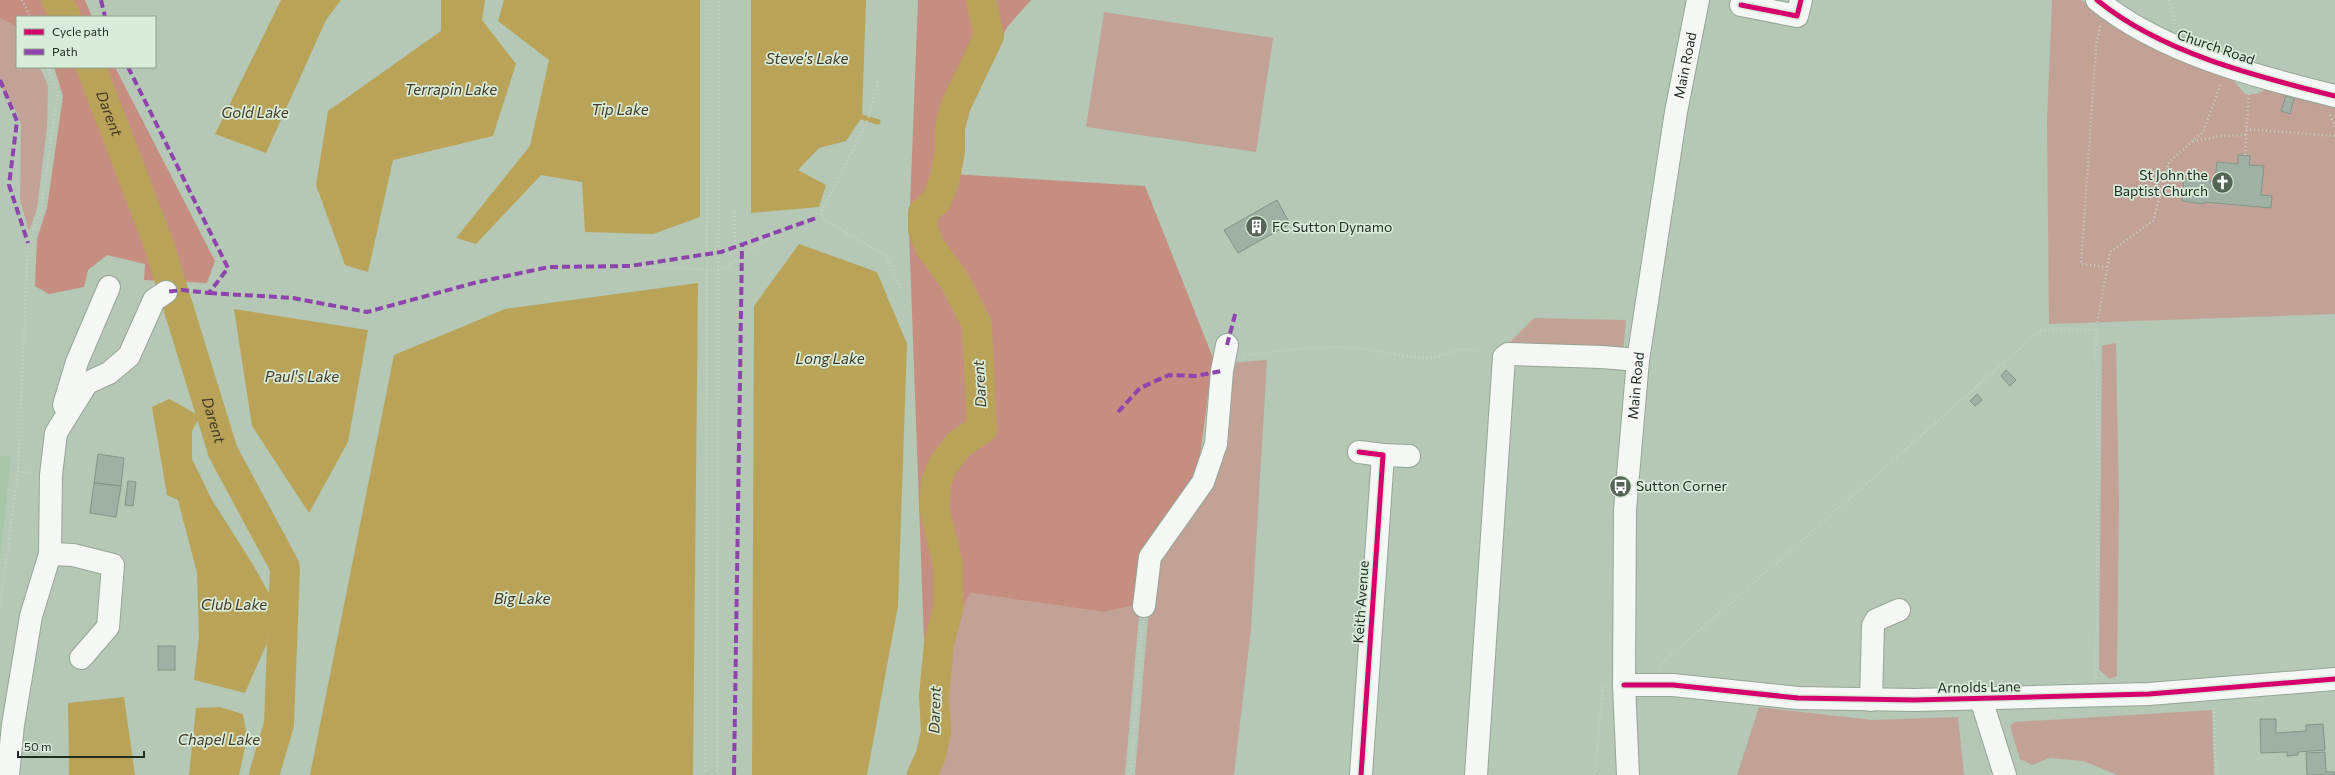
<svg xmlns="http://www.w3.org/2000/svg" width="2335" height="775" font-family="Commissioner,sans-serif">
	<rect width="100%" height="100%" fill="#b4c8b5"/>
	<path fill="#a7c7a8" d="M 0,456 L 11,456 L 0,561 Z"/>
	<g fill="#c2a296" fill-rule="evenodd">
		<path d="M 2052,0 L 2081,0 L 2103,16 L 2226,71 L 2245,94 L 2257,94 L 2274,85 L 2335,102 L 2335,314 L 2049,324 L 2047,121 ZM 2239,155 L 2250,156 L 2249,165 L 2264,166 L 2261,195 L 2272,196 L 2271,208 L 2204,202 L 2204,204 L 2182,200 L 2184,179 L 2215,181 L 2217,162 L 2238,164 Z"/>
		<path d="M 1104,12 L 1273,38 L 1256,152 L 1086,127 Z"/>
		<path d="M 0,18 L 17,27 L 17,67 L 40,67 L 48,86 L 47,127 L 37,209 L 29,231 L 20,200 L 21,125 L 17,113 L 0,86 Z"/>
		<path d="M 1534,318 L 1626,320 L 1623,352 L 1502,350 Z"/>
		<path d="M 2116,343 L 2119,503 L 2117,676 L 2109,679 L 2099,669 L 2102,346 Z"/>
		<path d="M 1267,360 L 1251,629 L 1234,775 L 1135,775 L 1149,606 L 1159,559 L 1206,492 L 1229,363 Z"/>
		<path d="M 971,593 L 1104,612 L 1140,604 L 1125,775 L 926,775 L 940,736 L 946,634 Z"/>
		<path d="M 1759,707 L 1872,720 L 1958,717 L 1964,775 L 1737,775 Z"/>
		<path d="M 2212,710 L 2214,775 L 2118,775 L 2083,761 L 2050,758 L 2032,765 L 2020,759 L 2010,726 L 2015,722 Z"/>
	</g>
	<g fill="#c68d81">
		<path d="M 0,0 L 85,0 L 92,17 L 17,17 L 17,27 L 0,18 Z"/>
		<path d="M 918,0 L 1031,0 L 1008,26 L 960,113 L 952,174 L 1145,186 L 1213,358 L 1197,478 L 1140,604 L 1104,612 L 971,593 L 925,668 L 909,231 Z"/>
		<path d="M 54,67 L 115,67 L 215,261 L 207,283 L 144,280 L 145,264 L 107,255 L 88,270 L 84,287 L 49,294 L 35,286 L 37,239 L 47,208 L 63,96 Z"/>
	</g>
	<g fill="#b9a358">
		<path d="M 281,0 L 341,0 L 326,20 L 266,153 L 215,134 Z"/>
		<path d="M 441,0 L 485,0 L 482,20 L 516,64 L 493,136 L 393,160 L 368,272 L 345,265 L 316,185 L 328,111 L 441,31 Z"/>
		<path d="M 504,0 L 700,0 L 700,217 L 653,234 L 585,232 L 582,182 L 541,175 L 476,244 L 456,238 L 530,146 L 549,60 L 498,21 Z"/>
		<path d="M 751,0 L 866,0 L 862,117 L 846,141 L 819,148 L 798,170 L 826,185 L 819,207 L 751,213 Z"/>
		<path d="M 799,244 L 877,272 L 907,344 L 898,606 L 867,775 L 752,775 L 754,306 Z"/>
		<path d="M 698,283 L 693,775 L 310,775 L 394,355 L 505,309 Z"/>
		<path d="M 234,309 L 368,330 L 348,442 L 309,513 L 252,426 Z"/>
		<path d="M 169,399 L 200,416 L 192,431 L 192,459 L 212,500 L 252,563 L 271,597 L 267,643 L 245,693 L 194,680 L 199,636 L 197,573 L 178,500 L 167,495 L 152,407 Z"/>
		<path d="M 124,697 L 135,775 L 69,775 L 68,703 Z"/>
		<path d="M 220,707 L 243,714 L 247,738 L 239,775 L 189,775 L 196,708 Z"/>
	</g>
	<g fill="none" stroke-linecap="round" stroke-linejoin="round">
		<path stroke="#b9a358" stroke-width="5" d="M 862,117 L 878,122"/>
		<g stroke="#b9a358" stroke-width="30">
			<path d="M 56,0 L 66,17"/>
			<path id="s1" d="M 91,67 L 159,245 L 223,452 L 285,567 L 279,724 L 264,775"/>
			<path d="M 922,775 L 931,755 L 936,732 L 934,696 L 939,644 L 948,609 L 948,565 L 934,507 L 936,483 L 943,465 L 960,443 L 982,429 L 977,325 L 953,278 L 930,247 L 923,230 L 923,213 L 937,200 L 945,178 L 950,151 L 950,127 L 956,105 L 989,36 L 981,0"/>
		</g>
	</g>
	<g fill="#9eb1a4" stroke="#829487">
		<path d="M 2286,96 L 2294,98 L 2290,114 L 2281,111 Z"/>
		<path d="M 2238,155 L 2250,156 L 2249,165 L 2264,166 L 2261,195 L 2272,196 L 2271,208 L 2204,202 L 2204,204 L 2182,201 L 2184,179 L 2215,181 L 2217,162 L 2238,164 Z"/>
		<path d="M 1277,200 L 1290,224 L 1238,253 L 1224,230 Z"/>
		<path d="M 2006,370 L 2016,380 L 2010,386 L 2001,376 Z"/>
		<path d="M 1977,394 L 1982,400 L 1975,406 L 1970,401 Z"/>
		<path d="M 98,454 L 124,458 L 121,486 L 94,483 Z"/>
		<path d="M 128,481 L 136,482 L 133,506 L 125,505 Z"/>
		<path d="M 94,483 L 121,486 L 116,517 L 90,513 Z"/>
		<rect x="158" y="646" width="17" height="24"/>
		<path d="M 2260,719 L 2276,719 L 2276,733 L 2306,731 L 2306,725 L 2323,724 L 2325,750 L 2298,752 L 2298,755 L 2287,756 L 2287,752 L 2261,753 Z"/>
		<path d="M 2325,752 L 2326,772 L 2335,772 L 2335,775 L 2307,775 L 2306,753 Z"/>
	</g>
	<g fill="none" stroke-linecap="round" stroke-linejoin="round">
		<defs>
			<g id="minor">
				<path d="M 2097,0 C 2162,53 2255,76 2335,96"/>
				<path d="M 1741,5 L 1797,16 L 1801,0"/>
				<path d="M 64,405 L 77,362 L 109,287"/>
				<path d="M 1359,452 L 1383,455 L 1361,775"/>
				<path d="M 1383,455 L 1409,456"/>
				<path d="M 50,554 L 73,555 L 113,565 L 108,627 L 81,658"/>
				<path d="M 1144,606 L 1150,557 L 1203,482 L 1216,444 L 1222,371 L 1227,345"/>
				<path d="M 1624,685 L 1673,685 L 1798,698 L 1914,700 L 2149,694 L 2335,679"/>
				<path d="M 1981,699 L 2005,775"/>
				<path d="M 1871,700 L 1873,626 L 1876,620 L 1899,610"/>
				<path d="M 8,775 L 13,725 L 31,616 L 50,554 L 51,475 L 56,433 L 87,383 L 109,373 L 129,356 L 154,300 L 166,292"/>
				<path d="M 1476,775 L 1504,357 L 1508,354 L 1602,357 L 1638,360"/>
			</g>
			<g id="major">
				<path id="s2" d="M 1628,775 L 1624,685 L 1625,510 L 1638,360 L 1676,112 L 1698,0"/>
			</g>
		</defs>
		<use href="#minor" stroke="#96a596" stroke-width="24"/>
		<use href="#major" stroke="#96a596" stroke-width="24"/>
		<g stroke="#c8cec9" stroke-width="2.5" stroke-dasharray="1 3" stroke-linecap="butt">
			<path d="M 22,0 L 30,17"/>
			<path d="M 2169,0 L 2176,25"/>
			<path d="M 2100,26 L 2096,47 L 2081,264 L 2107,267"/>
			<path d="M 878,82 L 867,122 L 819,217 L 885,255 L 901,288"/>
			<path d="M 2330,115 L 2335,127"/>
			<path d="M 2246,129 L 2335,136"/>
			<path d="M 2193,141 L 2221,136 L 2246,135"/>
			<path d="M 2245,155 L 2249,93"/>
			<path d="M 734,212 L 735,247"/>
			<path d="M 630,266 L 721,270 L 776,234"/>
			<path d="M 1244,355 C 1283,351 1326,344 1366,349 C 1387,352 1408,358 1429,358 C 1439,358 1446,354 1455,351 C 1463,348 1477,351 1485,352"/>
			<path d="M 18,471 L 33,473"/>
			<path d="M 0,607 L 18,471 L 28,243 L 41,210 L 58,93 L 48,67"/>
			<path d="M 1659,666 L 2041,330 L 2096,330"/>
			<path d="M 2096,678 L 2098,467 L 2096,330 L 2110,252 L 2153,221 L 2169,162 L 2203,132 L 2221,83"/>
			<path d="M 2214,708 L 2216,775"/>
			<path d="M 705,775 L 708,0"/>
			<path d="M 717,775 L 719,0"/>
			<path d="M 1131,775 L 1142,624"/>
			<path d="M 1595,775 L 1603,684"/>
		</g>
		<use href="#minor" stroke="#f4f7f4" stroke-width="22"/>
		<use href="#major" stroke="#f4f7f4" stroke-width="22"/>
		<g stroke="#8e44ad" stroke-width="4" stroke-dasharray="8 4" stroke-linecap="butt">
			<path d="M 101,0 L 105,17"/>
			<path d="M 128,67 L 228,268 L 209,293 L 182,290 L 166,292"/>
			<path d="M 0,80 L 17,121 L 9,185 L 28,243"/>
			<path d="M 209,293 L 293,298 L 367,312 L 474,283 L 549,267 L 630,266 L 721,252 L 819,217"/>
			<path d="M 1227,345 L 1236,311"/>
			<path d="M 1118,412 L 1140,388 L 1169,375 L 1195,376 L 1222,371"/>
			<path d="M 734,775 L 742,245"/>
		</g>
		<defs>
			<g id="cycleway">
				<path d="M 2097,0 C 2162,53 2255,76 2335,96"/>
				<path d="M 1741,5 L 1797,16 L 1801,0"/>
				<path d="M 1359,452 L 1383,455 L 1361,775"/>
				<path d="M 1624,685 L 1673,685 L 1798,698 L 1914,700 L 2149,694 L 2335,679"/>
			</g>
		</defs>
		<use href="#cycleway" stroke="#d9ebd9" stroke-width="8"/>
		<use href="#cycleway" stroke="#d6006c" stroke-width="5"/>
	</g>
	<defs>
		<symbol id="church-disc" viewBox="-11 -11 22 22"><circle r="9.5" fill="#546455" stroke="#d9ebd9"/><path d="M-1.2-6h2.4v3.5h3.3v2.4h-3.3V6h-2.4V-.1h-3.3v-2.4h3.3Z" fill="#fff"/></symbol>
		<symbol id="building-disc" viewBox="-11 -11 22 22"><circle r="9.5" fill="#546455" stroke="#d9ebd9"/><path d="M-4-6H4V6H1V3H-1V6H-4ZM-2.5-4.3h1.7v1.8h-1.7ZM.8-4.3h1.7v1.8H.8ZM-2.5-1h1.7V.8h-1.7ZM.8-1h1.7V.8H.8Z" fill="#fff"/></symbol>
		<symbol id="bus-disc" viewBox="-11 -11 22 22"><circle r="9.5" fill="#546455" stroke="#d9ebd9"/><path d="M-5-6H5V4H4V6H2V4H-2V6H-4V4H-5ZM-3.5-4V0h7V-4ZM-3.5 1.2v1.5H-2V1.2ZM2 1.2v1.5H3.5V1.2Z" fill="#fff"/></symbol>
	</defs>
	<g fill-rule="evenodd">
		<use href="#church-disc" x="2210" y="170" width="25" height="25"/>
		<use href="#building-disc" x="1244" y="214" width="25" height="25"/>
		<use href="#bus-disc" x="1608" y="474" width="25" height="25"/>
	</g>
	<g text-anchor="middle" stroke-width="3.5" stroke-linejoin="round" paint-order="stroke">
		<g font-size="14" fill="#202e21" stroke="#d9ebd9">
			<text transform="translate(2216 47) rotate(19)" y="5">Church Road</text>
			<text dy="5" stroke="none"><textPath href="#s2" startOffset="714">Main Road</textPath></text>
			<text dy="5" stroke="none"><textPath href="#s2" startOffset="390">Main Road</textPath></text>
			<text transform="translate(1361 602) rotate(-86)" y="5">Keith Avenue</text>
			<text transform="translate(1979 687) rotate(-1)" y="5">Arnolds Lane</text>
		</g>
		<g font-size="14" fill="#202e21" stroke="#d9ebd9" text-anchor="start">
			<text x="2208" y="180" text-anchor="end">St John the<tspan x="2208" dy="16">Baptist Church</tspan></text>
			<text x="1272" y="232">FC Sutton Dynamo</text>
			<text x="1636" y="491">Sutton Corner</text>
		</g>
		<g font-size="15" font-style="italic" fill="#423823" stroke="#d9ebd9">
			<text x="807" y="64">Steve's Lake</text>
			<text x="451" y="95">Terrapin Lake</text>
			<text x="620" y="115">Tip Lake</text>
			<text x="255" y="118">Gold Lake</text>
			<text dy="5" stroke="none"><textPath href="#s1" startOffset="50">Darent</textPath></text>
			<text x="830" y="364">Long Lake</text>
			<text x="302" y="382">Paul's Lake</text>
			<text transform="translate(980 384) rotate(-93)" y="5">Darent</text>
			<text dy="5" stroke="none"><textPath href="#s1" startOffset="374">Darent</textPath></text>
			<text x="522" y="604">Big Lake</text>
			<text x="234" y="610">Club Lake</text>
			<text transform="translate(935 710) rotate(-88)" y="5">Darent</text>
			<text x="219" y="745">Chapel Lake</text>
		</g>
	</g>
	<rect x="16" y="16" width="140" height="52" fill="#d9ebd9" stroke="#8f9f8f"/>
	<rect x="24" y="29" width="20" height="6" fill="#d6006c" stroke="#8f9f8f"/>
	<text x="52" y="36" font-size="12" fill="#202e21">Cycle path</text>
	<rect x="24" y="49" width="20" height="6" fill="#8e44ad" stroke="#8f9f8f"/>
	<text x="52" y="56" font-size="12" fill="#202e21">Path</text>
	<path d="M18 751v6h126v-6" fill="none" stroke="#202e21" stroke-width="2"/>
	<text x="24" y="751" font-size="12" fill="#202e21" stroke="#d9ebd9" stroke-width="3" paint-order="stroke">50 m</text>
</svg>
